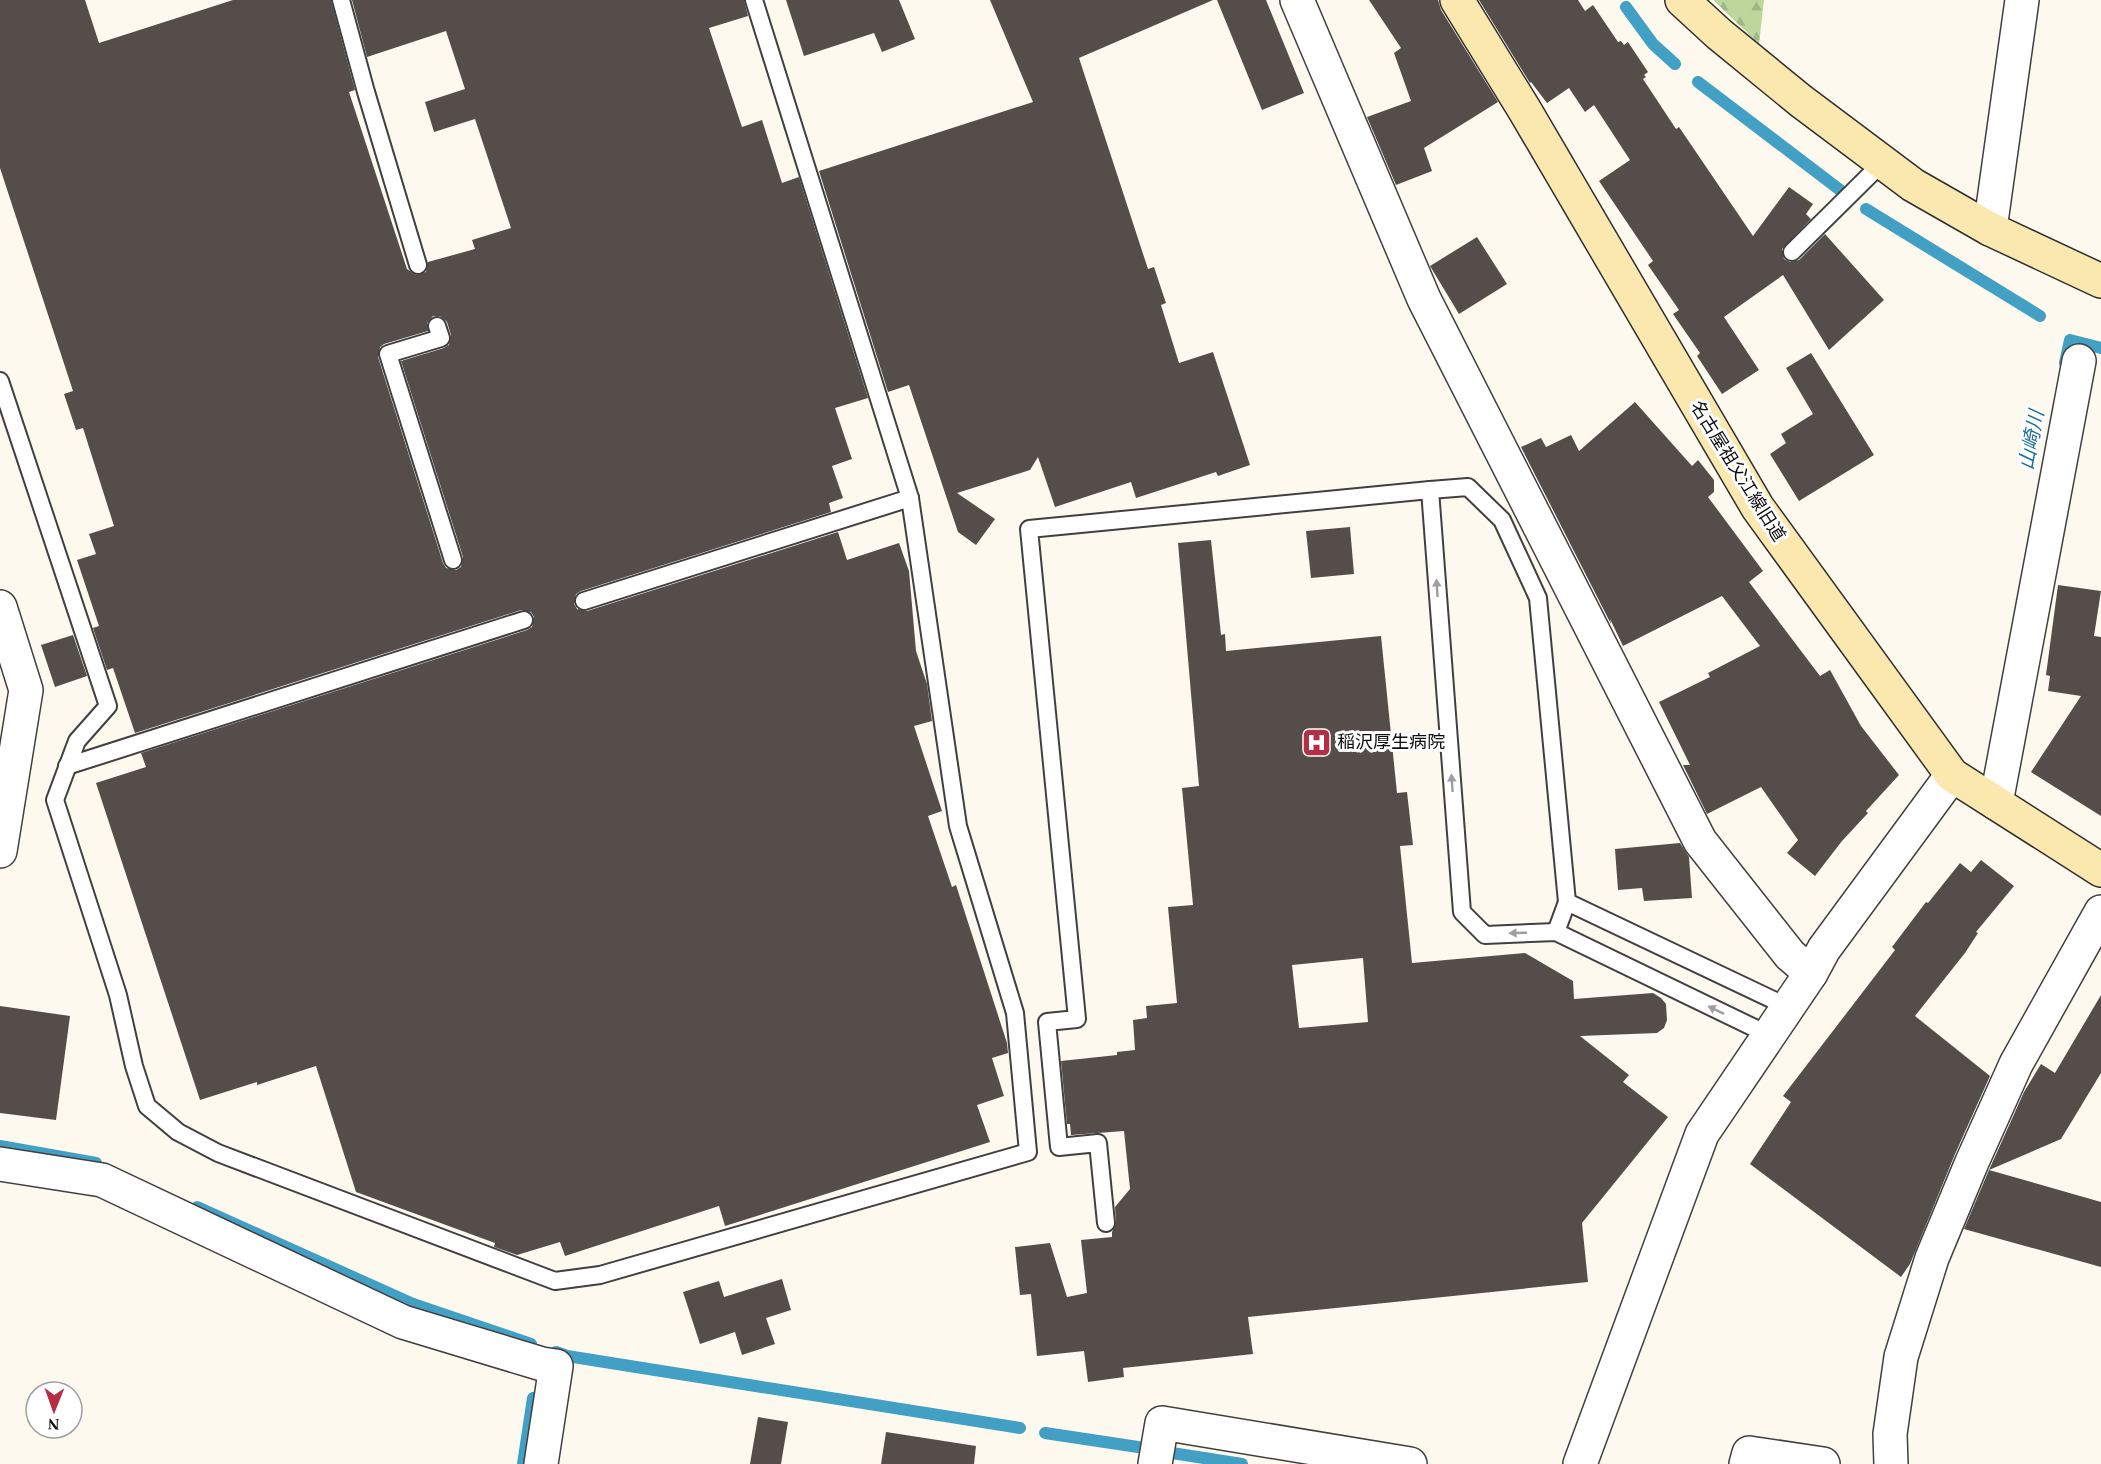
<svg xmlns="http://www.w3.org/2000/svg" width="2101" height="1464" font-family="'Times New Roman','Noto Sans JP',serif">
	<defs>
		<pattern id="forest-firs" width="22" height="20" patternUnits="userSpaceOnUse" patternTransform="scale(1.5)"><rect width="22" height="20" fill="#bcd69b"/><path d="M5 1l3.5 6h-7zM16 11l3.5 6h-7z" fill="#a0b684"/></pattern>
	</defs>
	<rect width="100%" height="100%" fill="#fef9ef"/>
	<path fill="url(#forest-firs)" d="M 1714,0 L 1764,0 L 1759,44 L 1713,0 Z"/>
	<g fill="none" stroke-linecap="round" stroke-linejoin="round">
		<g stroke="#42a0c4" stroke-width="12">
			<path d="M 1626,7 L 1653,44 L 1675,64"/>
			<path d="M 1698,82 L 1844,193"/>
			<path d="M 1866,209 L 2040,316"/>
			<path d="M 2065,363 L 2070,340 L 2101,348"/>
			<path d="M 0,1146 L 96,1163"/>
			<path d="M 197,1207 L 413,1304 L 531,1344"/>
			<path d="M 556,1352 L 567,1356 L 1020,1428"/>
			<path d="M 1045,1433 L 1138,1447"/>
			<path d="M 1172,1453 L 1242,1464"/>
			<path d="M 523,1464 L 533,1398"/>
		</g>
	</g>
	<g fill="#554d4a" fill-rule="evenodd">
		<path d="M 0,0 L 85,0 L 99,43 L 233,0 L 331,0 L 355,90 L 349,92 L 407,269 L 416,275 L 426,272 L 428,262 L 475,249 L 472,240 L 511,228 L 475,119 L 434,132 L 425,102 L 465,89 L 446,31 L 367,57 L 352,0 L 744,0 L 748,16 L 709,28 L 742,127 L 762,120 L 782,183 L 799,177 L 868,398 L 835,408 L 852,459 L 832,466 L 843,498 L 829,503 L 831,512 L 581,591 L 576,594 L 574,604 L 577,609 L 587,611 L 838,532 L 847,560 L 899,543 L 909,571 L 916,651 L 927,684 L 932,721 L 914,726 L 942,811 L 928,816 L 952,887 L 956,885 L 1007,1043 L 1008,1053 L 992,1058 L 1004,1096 L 977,1105 L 990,1142 L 725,1226 L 719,1206 L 565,1256 L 560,1242 L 517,1255 L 494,1247 L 495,1243 L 356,1192 L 316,1066 L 257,1085 L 257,1082 L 200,1100 L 96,783 L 146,767 L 141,753 L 527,630 L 532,627 L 534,617 L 531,612 L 521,610 L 135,733 L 113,668 L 107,670 L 93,628 L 99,626 L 77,560 L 96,554 L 89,534 L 114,526 L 83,428 L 76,430 L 64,394 L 73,391 L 0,168 ZM 433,316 L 440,316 L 447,322 L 451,335 L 449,345 L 444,348 L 401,361 L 463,557 L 461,567 L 456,570 L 446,568 L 443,563 L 378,357 L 380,347 L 384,344 L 428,331 L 427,323 Z"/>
		<path d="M 786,0 L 899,0 L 915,39 L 882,52 L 874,33 L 804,56 Z"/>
		<path d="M 990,0 L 1213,0 L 1079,58 L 1148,269 L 1154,267 L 1166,303 L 1161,305 L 1179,363 L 1213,352 L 1250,465 L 1218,476 L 1216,472 L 1136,498 L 1131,482 L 1055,507 L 1038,457 L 1030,470 L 957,493 L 995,519 L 976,545 L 958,532 L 909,385 L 888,392 L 819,171 L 1033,102 Z"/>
		<path d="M 1217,0 L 1266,0 L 1304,93 L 1262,110 Z"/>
		<path d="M 1369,0 L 1438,0 L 1441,10 L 1498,102 L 1424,148 L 1432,171 L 1396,185 L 1367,117 L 1411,101 L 1394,53 L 1401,48 Z"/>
		<path d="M 1479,0 L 1578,0 L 1585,11 L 1593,5 L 1618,42 L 1621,41 L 1624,45 L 1628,42 L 1648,72 L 1644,75 L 1646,77 L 1643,79 L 1676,129 L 1679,127 L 1753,236 L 1789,187 L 1813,204 L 1806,214 L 1811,219 L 1782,249 L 1784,259 L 1790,262 L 1799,260 L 1825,234 L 1884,300 L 1829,350 L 1783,275 L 1724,317 L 1759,370 L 1722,394 L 1697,356 L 1700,353 L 1673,314 L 1679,310 L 1648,265 L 1653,261 L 1599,181 L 1630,160 L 1594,105 L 1585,112 L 1569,88 L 1547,103 L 1531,82 L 1530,83 Z"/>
		<path d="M 1477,237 L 1507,284 L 1459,314 L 1430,266 Z"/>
		<path d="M 1811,353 L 1874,455 L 1799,501 L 1770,454 L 1786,443 L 1781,434 L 1813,414 L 1786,368 Z"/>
		<path d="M 1635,402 L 1692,466 L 1698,460 L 1714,480 L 1714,492 L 1708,497 L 1763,571 L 1749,582 L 1820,676 L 1830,670 L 1861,726 L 1899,775 L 1866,811 L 1868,813 L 1842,841 L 1815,876 L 1787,853 L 1798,840 L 1761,787 L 1707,814 L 1683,765 L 1690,765 L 1659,702 L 1710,677 L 1708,673 L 1760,646 L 1722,596 L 1623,646 L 1610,619 L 1611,624 L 1521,447 L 1541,438 L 1546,447 L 1571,435 L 1579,451 Z"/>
		<path d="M 1350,527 L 1354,574 L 1311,578 L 1306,531 Z"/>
		<path d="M 1211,540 L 1221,635 L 1225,634 L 1226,651 L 1381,636 L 1397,793 L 1407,792 L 1413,845 L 1400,846 L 1412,963 L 1525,953 L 1573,981 L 1574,999 L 1653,993 L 1661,998 L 1666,1004 L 1667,1020 L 1664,1028 L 1657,1033 L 1580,1036 L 1629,1075 L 1623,1082 L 1668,1117 L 1582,1223 L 1588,1282 L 1248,1317 L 1253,1354 L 1123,1368 L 1124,1377 L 1088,1382 L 1084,1351 L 1037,1356 L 1031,1294 L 1020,1295 L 1015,1247 L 1050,1243 L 1067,1297 L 1087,1293 L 1081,1240 L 1112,1237 L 1112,1232 L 1116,1223 L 1115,1207 L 1130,1189 L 1124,1131 L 1071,1135 L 1070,1124 L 1067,1124 L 1061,1061 L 1117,1055 L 1117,1052 L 1135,1050 L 1133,1020 L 1147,1018 L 1146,1006 L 1177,1003 L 1168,907 L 1193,905 L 1182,788 L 1199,786 L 1178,543 ZM 1363,958 L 1368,1022 L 1299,1028 L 1292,965 Z"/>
		<path d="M 2058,585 L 2101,591 L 2094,636 L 2101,637 L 2101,816 L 2031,772 L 2081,696 L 2048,691 L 2050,676 L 2046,675 Z"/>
		<path d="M 73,635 L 87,676 L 55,687 L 41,645 Z"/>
		<path d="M 1680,843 L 1689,857 L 1692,898 L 1644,901 L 1642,888 L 1618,890 L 1615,849 Z"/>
		<path d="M 1981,860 L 2014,886 L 1976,932 L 1978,933 L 1965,953 L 1915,1016 L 1990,1076 L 1955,1154 L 1910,1264 L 1901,1277 L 1750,1164 L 1791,1102 L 1783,1096 L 1895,950 L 1892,947 L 1926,902 L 1928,903 L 1960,863 L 1971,872 Z"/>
		<path d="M 2101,995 L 2101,1073 L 2061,1139 L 1989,1170 L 2024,1092 L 2041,1064 L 2055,1073 Z"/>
		<path d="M 0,1006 L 70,1016 L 56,1120 L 0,1113 Z"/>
		<path d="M 1989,1170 L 2101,1202 L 2101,1267 L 1964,1229 Z"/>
		<path d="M 782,1279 L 791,1310 L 766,1318 L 775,1344 L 742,1355 L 735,1332 L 700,1344 L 683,1292 L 719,1281 L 724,1297 Z"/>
		<path d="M 758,1417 L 788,1422 L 781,1464 L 750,1464 Z"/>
		<path d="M 886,1432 L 976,1446 L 974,1464 L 881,1464 Z"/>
	</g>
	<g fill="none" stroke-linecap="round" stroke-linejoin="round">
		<defs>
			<g id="lane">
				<path d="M 341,0 L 366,92 L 418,265"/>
				<path d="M 1792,252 L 1882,163"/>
				<path d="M 437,326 L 441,338 L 388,354 L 453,560"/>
				<path d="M 0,381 L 108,706 L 77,741 L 55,800 L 118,995 L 134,1066 L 147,1106 L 178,1132 L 218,1153 L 555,1281 L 600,1275 L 1028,1152 L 1015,1013 L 958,826 L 910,498 L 754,0"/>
				<path d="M 584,601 L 910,498"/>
				<path d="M 67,766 L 524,620"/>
				<path d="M 1556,932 L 1567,902"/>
				<path d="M 1769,1035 L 1556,932 L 1485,935 L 1462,912 L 1430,490 L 1468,487 L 1502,520 L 1538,598 L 1567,902 L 1788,1007"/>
				<path d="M 1106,1223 L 1098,1143 L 1059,1147 L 1047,1022 L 1077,1019 L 1029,529 L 1430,490"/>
			</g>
			<g id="street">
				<path d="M 1297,0 L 1424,299 L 1700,841 L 1790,955 L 1811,973"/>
				<path d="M 1990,229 L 2022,0"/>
				<path d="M 0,607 L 26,690 L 0,851"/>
				<path d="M 1996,803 L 2079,361"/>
				<path d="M 0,1164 L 102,1180 L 403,1322 L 542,1364 L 556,1366 L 541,1464"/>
				<path d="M 1155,1464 L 1162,1423 L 1410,1464"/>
				<path d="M 1580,1464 L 1702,1134 L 1811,973 L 1824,949 L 1952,775"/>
				<path d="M 1746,1464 L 1749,1453 L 1823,1464"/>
				<path d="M 1891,1464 L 1890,1434 L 1901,1357 L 1932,1258 L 1972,1162 L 2016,1064 L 2101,912"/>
			</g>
			<g id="secondary">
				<path d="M 1457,0 L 1524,109 L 1758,508 L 1952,775 L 2101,870"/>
				<path d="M 1682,0 L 1719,34 L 1801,101 L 1913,185 L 1990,229 L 2101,281"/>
			</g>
		</defs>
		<use href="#lane" stroke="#404040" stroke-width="20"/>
		<use href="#street" stroke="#404040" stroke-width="36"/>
		<use href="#secondary" stroke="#2f2f2f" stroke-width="36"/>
		<use href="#lane" stroke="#fff" stroke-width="16"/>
		<use href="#street" stroke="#fff" stroke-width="33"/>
		<use href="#secondary" stroke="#fae8ae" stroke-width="33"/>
	</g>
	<defs><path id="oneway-solid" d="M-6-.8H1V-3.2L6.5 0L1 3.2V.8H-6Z" transform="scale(1.5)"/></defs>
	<g fill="#9e9e9e">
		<use href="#oneway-solid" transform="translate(1437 588) rotate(-94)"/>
		<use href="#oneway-solid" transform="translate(1452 783) rotate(-94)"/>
		<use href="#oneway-solid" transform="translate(1518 933) rotate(178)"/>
		<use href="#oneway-solid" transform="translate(1716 1010) rotate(-154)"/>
	</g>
	<defs>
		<symbol id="hospital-square" viewBox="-11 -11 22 22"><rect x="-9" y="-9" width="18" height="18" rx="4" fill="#b42e45" stroke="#fff"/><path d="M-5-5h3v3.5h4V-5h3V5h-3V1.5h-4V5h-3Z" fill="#fff"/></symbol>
	</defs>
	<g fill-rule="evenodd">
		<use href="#hospital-square" x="1300" y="726" width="33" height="33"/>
	</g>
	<g text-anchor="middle" stroke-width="6" stroke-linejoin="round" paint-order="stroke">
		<g font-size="18" fill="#0d0d0d" stroke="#fff">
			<text transform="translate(1738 471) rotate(58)" y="6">名古屋祖父江線旧道</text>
		</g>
		<g font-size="18" fill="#0d0d0d" stroke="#fff" text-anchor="start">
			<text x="1337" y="748">稲沢厚生病院</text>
		</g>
		<g font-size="20" font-style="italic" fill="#1f7197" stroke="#fff">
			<text transform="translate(2031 440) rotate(-79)" y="7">山崎川</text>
		</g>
	</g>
	<g transform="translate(54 1410) rotate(181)"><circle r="28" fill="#ffffff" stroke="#9e9e9e" stroke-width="1.5"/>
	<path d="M0-4.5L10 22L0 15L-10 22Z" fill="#b42e45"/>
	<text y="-9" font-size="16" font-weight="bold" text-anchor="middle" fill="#0d0d0d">N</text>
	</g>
</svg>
